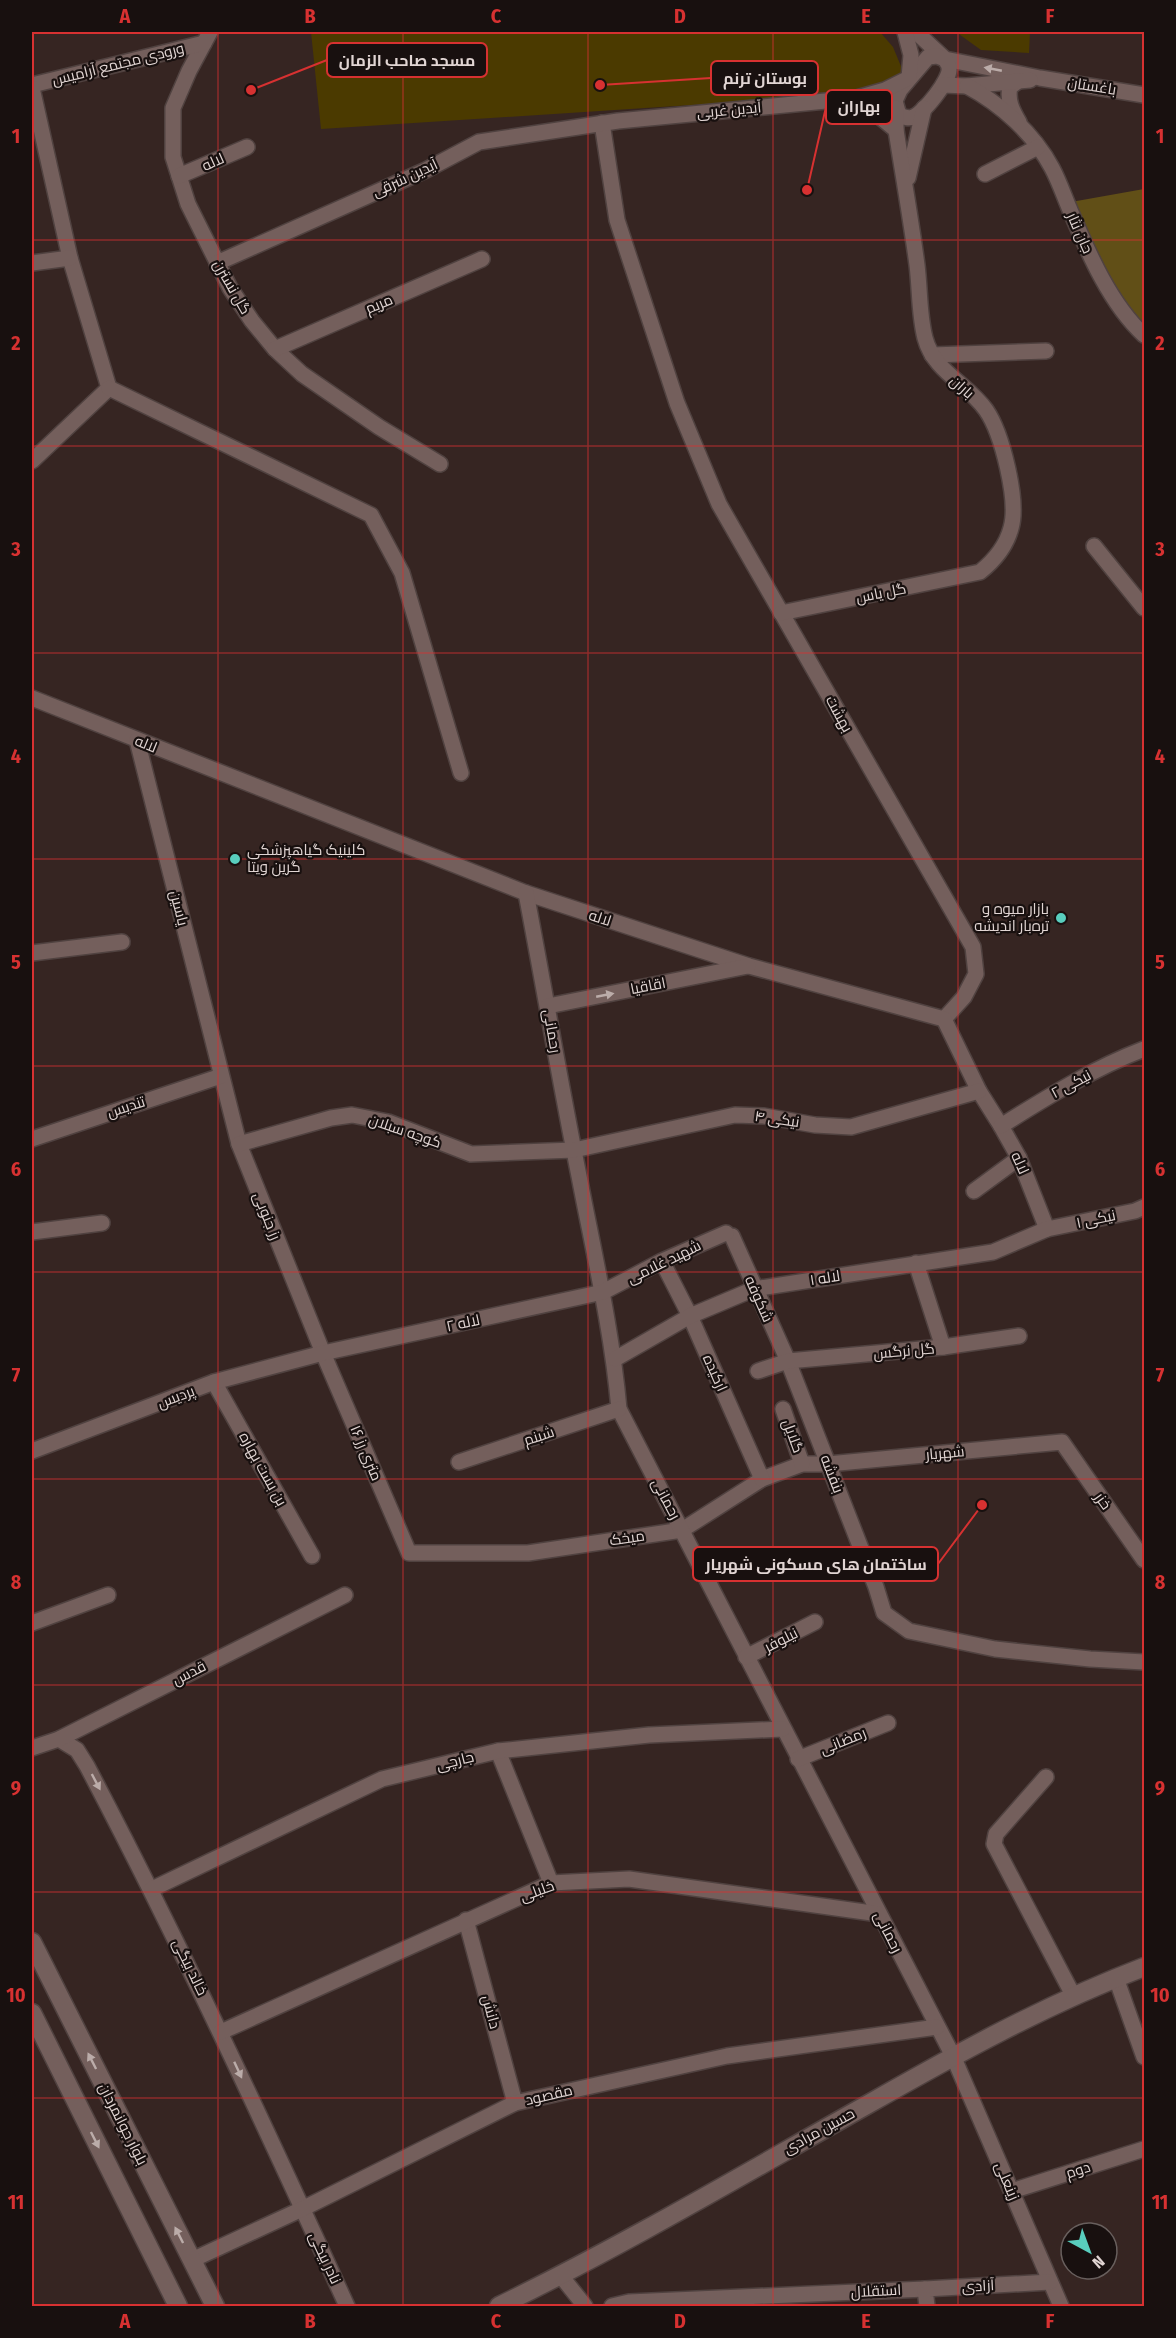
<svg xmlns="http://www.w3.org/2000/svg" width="1176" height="2338" font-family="'Fira Sans Condensed',Cairo,sans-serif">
	<rect width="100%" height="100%" fill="#362522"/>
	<g fill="#4b3a00">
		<path d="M 311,32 L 880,32 L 893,47 L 905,76 L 861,94 L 321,129 Z"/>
		<path d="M 956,32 L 1030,32 L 1029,53 L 981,50 Z"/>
	</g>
	<path fill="#614f17" d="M 1144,189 L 1144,330 L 1122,310 L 1071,202 Z"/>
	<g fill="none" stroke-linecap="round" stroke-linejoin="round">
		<defs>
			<g id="minor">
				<path d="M 210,32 L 189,71 L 173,108 L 173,157 L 188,204 L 230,288 L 252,321 L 275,349 L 302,374 L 379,427 L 440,464"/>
				<path d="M 916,32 L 945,59 L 1040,78 L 1144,95"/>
				<path d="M 937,56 L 945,59 C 946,61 949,65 949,68 C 951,79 924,113 913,117 C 908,119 904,117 899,115 L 895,101 L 900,90 L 928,57 Z"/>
				<path d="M 1017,82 L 1010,87 C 1007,100 1012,110 1019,122"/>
				<path d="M 32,85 L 204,43"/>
				<path d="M 943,85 L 967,86 L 1030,80"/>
				<path d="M 967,86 C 1001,104 1034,134 1052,168 C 1059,181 1064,196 1070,210 C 1088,252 1110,304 1144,335"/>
				<path d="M 32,88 L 70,258 L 109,388 L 32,461"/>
				<path d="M 857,98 L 896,130"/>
				<path d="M 602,123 L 617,220 L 677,403 L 719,504 L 973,947 L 976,974 L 964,997 L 944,1019"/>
				<path d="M 985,174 L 1038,147"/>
				<path d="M 179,176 L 247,147"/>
				<path d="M 908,178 L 924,108"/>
				<path d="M 32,263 L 70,258"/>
				<path d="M 217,263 L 426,170 L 479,142 L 618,121 L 857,98 L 885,90 L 909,78 L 911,55 L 905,32"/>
				<path d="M 275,349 L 482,259"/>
				<path d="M 932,355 L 1046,351"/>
				<path d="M 109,388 L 371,515 L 402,573 L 461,773"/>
				<path d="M 1094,546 L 1144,608"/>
				<path d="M 781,613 L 980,572 C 995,560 1006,547 1011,528 C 1019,501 1002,433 986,410 C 967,383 934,372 925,338 C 919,315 920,289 917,265 C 911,220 903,175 896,130 L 896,108"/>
				<path d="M 32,698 L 526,893 L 749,966 L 944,1019 L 979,1091 L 1001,1126 L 1019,1158 L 1047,1229"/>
				<path d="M 137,740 L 239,1144 L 323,1353 L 409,1553 L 528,1553 L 682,1530 L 762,1479 L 802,1464 L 828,1464 L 1062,1442 L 1144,1560"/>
				<path d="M 526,893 C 544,987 560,1082 579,1176 C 594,1254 612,1330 619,1409 L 953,2056 L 1061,2306"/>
				<path d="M 32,953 L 122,942"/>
				<path d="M 548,1006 L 748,966"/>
				<path d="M 1001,1126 C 1047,1097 1094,1068 1144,1049"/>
				<path d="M 32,1139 L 221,1076"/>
				<path d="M 239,1144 L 331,1118 L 352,1115 L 388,1122 L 471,1154 L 574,1150 L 735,1115 L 764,1116 L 815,1125 L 851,1127 L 979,1091"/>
				<path d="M 974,1191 L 1019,1158"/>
				<path d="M 32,1232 L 102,1223"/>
				<path d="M 732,1236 L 788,1361 L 876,1587 L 884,1613 L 909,1631 L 995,1649 L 1090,1659 L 1144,1662"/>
				<path d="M 916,1263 L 943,1347"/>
				<path d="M 666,1269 L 690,1316 L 762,1479"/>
				<path d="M 615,1359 L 690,1316 L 754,1289 L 993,1252 L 1047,1229 L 1135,1211 L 1144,1207"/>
				<path d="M 758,1371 L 788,1361 L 943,1347 L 1019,1336"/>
				<path d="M 214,1382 L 312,1556"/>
				<path d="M 783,1409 L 802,1464"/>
				<path d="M 32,1451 L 214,1382 L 323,1353 L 603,1292 L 662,1261 L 726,1233"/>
				<path d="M 459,1462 L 619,1409"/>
				<path d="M 32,1623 L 108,1595"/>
				<path d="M 746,1657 L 815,1622"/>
				<path d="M 59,1739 L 77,1750 L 87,1766 C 180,1943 264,2124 347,2306"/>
				<path d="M 32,1748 L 59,1739 L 345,1595"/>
				<path d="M 498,1751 L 551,1883"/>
				<path d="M 798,1759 L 888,1723"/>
				<path d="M 1046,1777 L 996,1834 L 994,1844 L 1073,1995"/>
				<path d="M 152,1889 L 382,1779 L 498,1751 L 649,1735 L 783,1729"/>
				<path d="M 466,1920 L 515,2103"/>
				<path d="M 1116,1978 L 1144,2057"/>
				<path d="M 221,2032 L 551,1883 L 629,1879 L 879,1914"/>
				<path d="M 1012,2191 L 1144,2149"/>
				<path d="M 192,2260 L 302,2209 L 515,2103 L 727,2056 L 937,2027"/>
				<path d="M 561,2276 L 585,2306"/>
				<path d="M 612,2306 L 629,2302 L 925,2289"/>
				<path d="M 927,2306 L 925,2289 L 1050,2282"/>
			</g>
			<path id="tertiary" d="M 499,2306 C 624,2245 744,2174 865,2106 C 956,2054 1047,2004 1144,1967"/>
			<g id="secondary">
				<path d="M 32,1942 L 215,2306"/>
				<path d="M 32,2013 L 178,2306"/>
			</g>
		</defs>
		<use href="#minor" stroke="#504240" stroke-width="18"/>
		<use href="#tertiary" stroke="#504240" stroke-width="21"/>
		<use href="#secondary" stroke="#504240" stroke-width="21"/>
		<use href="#minor" stroke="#745f5c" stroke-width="15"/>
		<use href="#tertiary" stroke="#745f5c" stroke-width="18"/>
		<use href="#secondary" stroke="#745f5c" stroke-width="18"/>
	</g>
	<defs><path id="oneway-solid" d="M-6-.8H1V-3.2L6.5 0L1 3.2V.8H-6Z" transform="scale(1.5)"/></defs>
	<g fill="#bbaca9">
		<use href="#oneway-solid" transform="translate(993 69) rotate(-169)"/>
		<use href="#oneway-solid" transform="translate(605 995) rotate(-11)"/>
		<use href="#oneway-solid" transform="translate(96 1782) rotate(62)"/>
		<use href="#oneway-solid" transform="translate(92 2061) rotate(-117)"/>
		<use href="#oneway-solid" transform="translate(238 2070) rotate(65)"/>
		<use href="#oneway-solid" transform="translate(95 2140) rotate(63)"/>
		<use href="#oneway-solid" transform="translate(179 2235) rotate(-117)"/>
	</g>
	<path fill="none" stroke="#d73131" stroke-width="1.5" stroke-opacity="0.55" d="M 218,32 L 218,2306M 403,32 L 403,2306M 588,32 L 588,2306M 773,32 L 773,2306M 958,32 L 958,2306M 32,240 L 1144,240M 32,446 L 1144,446M 32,653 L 1144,653M 32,859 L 1144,859M 32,1066 L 1144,1066M 32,1272 L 1144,1272M 32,1479 L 1144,1479M 32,1685 L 1144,1685M 32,1892 L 1144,1892M 32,2098 L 1144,2098"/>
	<g fill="#59cebe" stroke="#18100f" stroke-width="2">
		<circle cx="235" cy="859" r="6"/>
		<circle cx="1061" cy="918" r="6"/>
	</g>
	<g text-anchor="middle" stroke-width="4.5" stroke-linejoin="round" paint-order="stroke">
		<g font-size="15" fill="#e1d5d3" stroke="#18100f">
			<text transform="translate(118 64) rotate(-14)" y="5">ورودی مجتمع آرامیس</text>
			<text transform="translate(1092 86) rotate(9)" y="5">باغستان</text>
			<text transform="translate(729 110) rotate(-5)" y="5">آیدین غربی</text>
			<text transform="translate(213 162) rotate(-24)" y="5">لاله</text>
			<text transform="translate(405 178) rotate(-25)" y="5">آیدین شرقی</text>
			<text transform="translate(1080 233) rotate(66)" y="5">جان نثار</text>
			<text transform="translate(232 287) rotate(60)" y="5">گل نسترن</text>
			<text transform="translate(379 304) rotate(-23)" y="5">مریم</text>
			<text transform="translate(962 387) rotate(42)" y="5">باران</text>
			<text transform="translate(881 593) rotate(-11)" y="5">گل یاس</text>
			<text transform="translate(839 714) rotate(61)" y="5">بهشت</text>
			<text transform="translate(146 744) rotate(22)" y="5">لاله</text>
			<text transform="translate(179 908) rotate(76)" y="5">یاسین</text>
			<text transform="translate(600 918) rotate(18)" y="5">لاله</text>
			<text transform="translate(648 986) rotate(-11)" y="5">اقاقیا</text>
			<text transform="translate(552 1031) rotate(80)" y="5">رحمانی</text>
			<text transform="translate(1071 1084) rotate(-28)" y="5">نیکی ۲</text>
			<text transform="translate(126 1107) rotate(-18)" y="5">تندیس</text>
			<text transform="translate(777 1119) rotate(8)" y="5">نیکی ۴</text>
			<text transform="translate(405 1131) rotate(19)" y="5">کوچه سبلان</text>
			<text transform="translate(1020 1163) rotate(66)" y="5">لاله</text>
			<text transform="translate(267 1216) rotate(68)" y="5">رز جنوبی</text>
			<text transform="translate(1096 1219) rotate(-12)" y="5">نیکی ۱</text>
			<text transform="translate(664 1262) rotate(-26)" y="5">شهید غلامی</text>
			<text transform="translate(825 1278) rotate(-9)" y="5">لاله ۱</text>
			<text transform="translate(759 1299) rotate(66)" y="5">شکوفه</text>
			<text transform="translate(463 1323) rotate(-12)" y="5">لاله ۲</text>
			<text transform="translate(904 1351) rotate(-5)" y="5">گل نرگس</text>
			<text transform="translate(715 1373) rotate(66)" y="5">ارکیده</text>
			<text transform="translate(176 1397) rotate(-21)" y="5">پردیس</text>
			<text transform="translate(539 1436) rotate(-18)" y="5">شبنم</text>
			<text transform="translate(793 1436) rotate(70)" y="5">گلایل</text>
			<text transform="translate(366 1453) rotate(67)" y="5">۱۶ متری رز</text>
			<text transform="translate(945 1453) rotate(-5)" y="5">شهریار</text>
			<text transform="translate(263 1469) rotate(61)" y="5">بن بست بهاره</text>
			<text transform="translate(832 1474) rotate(69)" y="5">بنفشه</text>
			<text transform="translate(666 1499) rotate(62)" y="5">رحمانی</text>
			<text transform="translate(1103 1501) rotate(55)" y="5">خزر</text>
			<text transform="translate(627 1538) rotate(-8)" y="5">میخک</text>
			<text transform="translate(781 1640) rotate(-27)" y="5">نیلوفر</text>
			<text transform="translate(189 1673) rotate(-27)" y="5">قدس</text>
			<text transform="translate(843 1741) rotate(-22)" y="5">رمضانی</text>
			<text transform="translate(455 1761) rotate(-14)" y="5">جارچی</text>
			<text transform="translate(537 1891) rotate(-20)" y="5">خلیلی</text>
			<text transform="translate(888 1932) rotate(63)" y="5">رحمانی</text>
			<text transform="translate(190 1967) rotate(64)" y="5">خالد بیگی</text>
			<text transform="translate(491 2012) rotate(75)" y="5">دانش</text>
			<text transform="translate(549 2095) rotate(-13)" y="5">مقصود</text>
			<text transform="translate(123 2124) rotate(63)" y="5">بلوار جوانمردان</text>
			<text transform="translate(819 2131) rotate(-29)" y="5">حسین مرادی</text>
			<text transform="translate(1078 2170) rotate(-18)" y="5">دوم</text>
			<text transform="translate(1007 2181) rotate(67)" y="5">زینعلی</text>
			<text transform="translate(325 2258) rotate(65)" y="5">نادر بیگی</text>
			<text transform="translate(978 2286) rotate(-3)" y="5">آزادی</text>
			<text transform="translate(876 2291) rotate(-3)" y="5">استقلال</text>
		</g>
		<g font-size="15" fill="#e1d5d3" stroke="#18100f" text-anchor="start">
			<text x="247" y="855">کلینیک گیاهپزشکی<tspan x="247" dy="17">گرین ویتا</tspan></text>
			<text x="1049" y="914" text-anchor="end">بازار میوه و<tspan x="1049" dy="17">تره‌بار اندیشه</tspan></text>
		</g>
	</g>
	<path fill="none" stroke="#d73131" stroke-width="2" d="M251 90L327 60M600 85L711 78M807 190L826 107M982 1505L938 1564"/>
	<g fill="#d73131" stroke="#18100f" stroke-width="2">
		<circle cx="251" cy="90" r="6"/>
		<circle cx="600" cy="85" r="6"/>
		<circle cx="807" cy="190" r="6"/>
		<circle cx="982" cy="1505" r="6"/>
	</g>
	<g fill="#18100f" stroke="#d73131" stroke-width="2">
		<rect x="327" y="43" width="160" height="34" rx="6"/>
		<rect x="711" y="61" width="107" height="34" rx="6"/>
		<rect x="826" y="90" width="66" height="34" rx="6"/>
		<rect x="693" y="1547" width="245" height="34" rx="6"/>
	</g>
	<g font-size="16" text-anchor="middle" font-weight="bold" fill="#e1d5d3">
		<text x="407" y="66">مسجد صاحب الزمان</text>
		<text x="765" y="84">بوستان ترنم</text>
		<text x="859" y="112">بهاران</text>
		<text x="816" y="1570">ساختمان های مسکونی شهریار</text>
	</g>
	<rect width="1176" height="2338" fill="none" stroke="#18100f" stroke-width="66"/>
	<g transform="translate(1089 2251) rotate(139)"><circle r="28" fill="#18100f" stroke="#685f5d" stroke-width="1.5"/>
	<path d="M0-4.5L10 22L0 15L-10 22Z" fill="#59cebe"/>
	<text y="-9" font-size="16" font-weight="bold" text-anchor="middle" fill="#e1d5d3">N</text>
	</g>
	<rect x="33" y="33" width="1110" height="2272" fill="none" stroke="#d73131" stroke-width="2"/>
	<g font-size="20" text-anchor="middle" font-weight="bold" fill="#d73131">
		<text x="125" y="23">A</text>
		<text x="310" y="23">B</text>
		<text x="496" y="23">C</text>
		<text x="680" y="23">D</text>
		<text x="866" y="23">E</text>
		<text x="1050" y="23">F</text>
		<text x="16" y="143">1</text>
		<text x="1160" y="143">1</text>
		<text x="16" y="350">2</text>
		<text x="1160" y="350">2</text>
		<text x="16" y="556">3</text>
		<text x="1160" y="556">3</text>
		<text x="16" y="763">4</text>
		<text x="1160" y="763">4</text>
		<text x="16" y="969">5</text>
		<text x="1160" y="969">5</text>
		<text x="16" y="1176">6</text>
		<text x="1160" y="1176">6</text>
		<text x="16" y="1382">7</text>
		<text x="1160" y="1382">7</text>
		<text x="16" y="1589">8</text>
		<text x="1160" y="1589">8</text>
		<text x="16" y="1795">9</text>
		<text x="1160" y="1795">9</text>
		<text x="16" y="2002">10</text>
		<text x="1160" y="2002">10</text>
		<text x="16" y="2209">11</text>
		<text x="1160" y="2209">11</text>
		<text x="125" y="2328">A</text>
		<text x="310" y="2328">B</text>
		<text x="496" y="2328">C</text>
		<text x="680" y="2328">D</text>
		<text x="866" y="2328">E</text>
		<text x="1050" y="2328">F</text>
	</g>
</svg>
